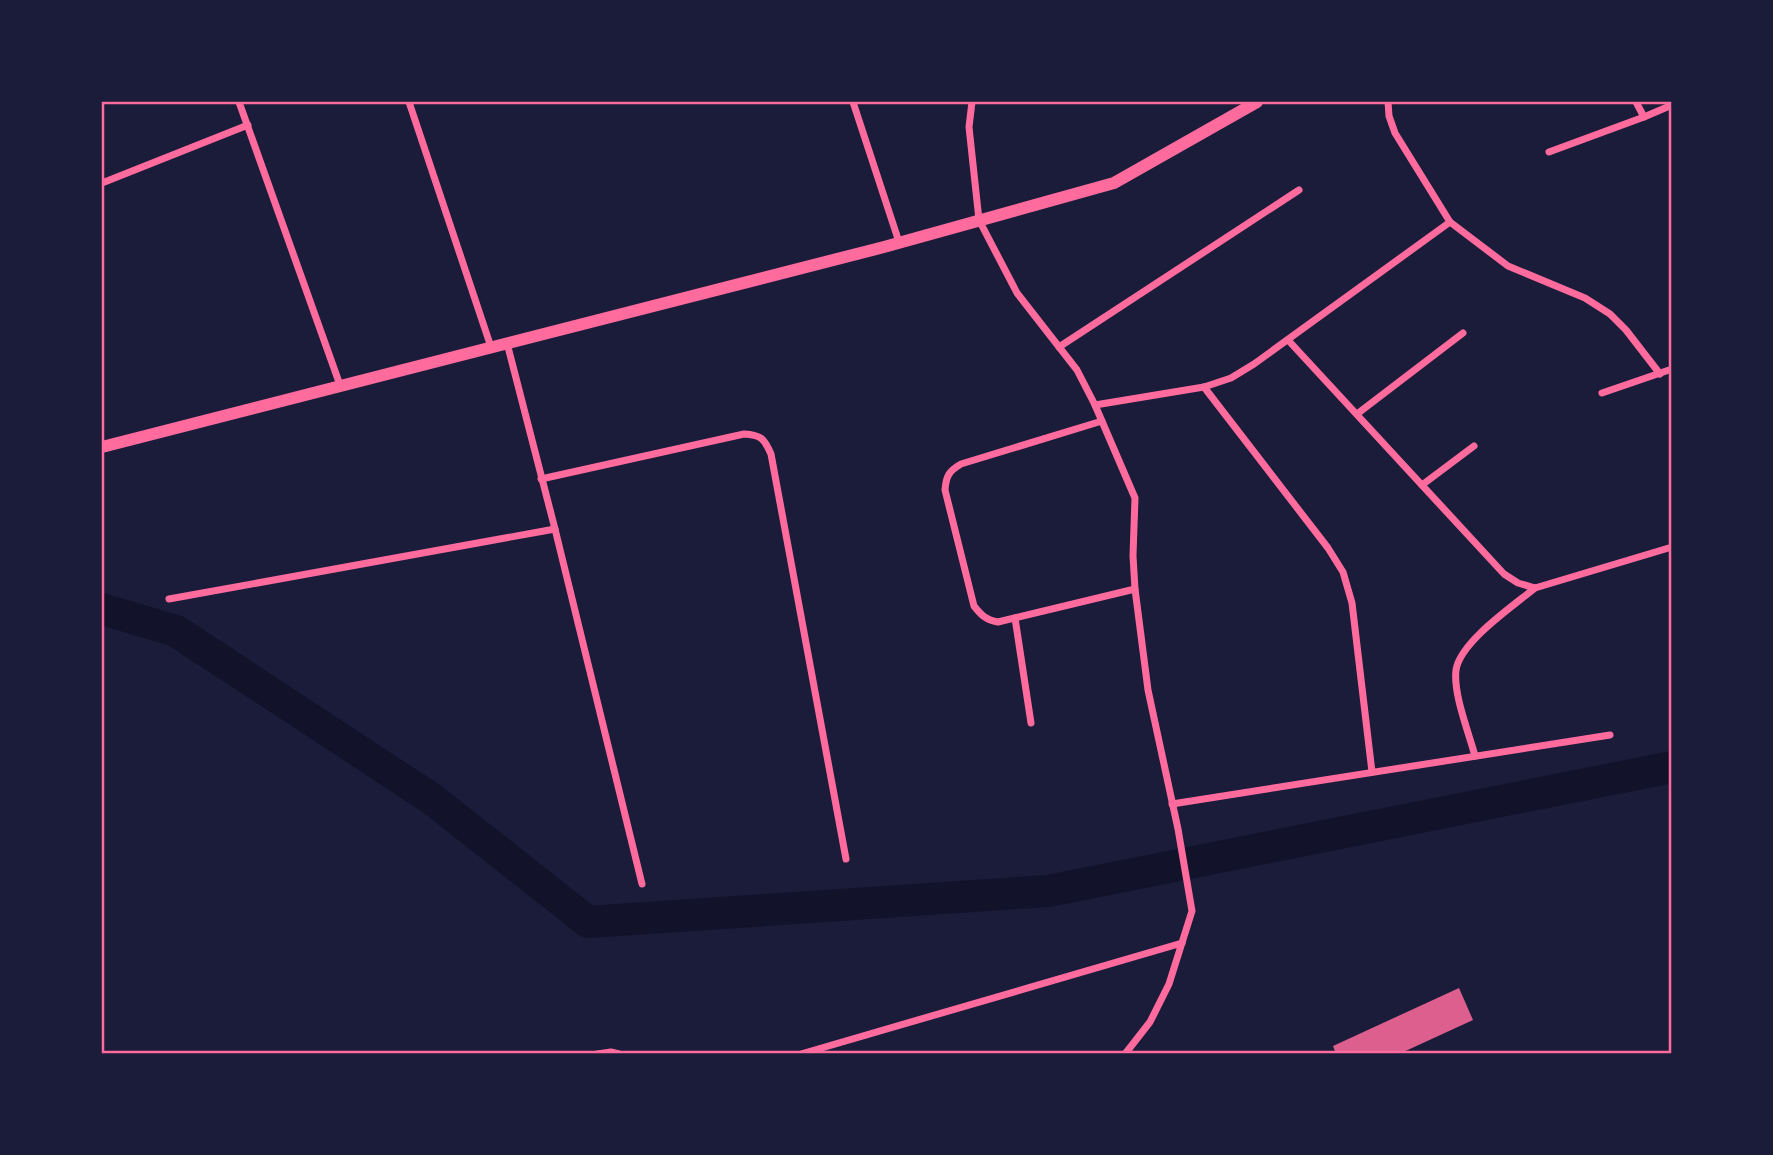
<svg xmlns="http://www.w3.org/2000/svg" width="1773" height="1155" font-family="'Source Sans 3',sans-serif">
	<rect width="100%" height="100%" fill="#1b1b3a"/>
	<g fill="none" stroke-linecap="round" stroke-linejoin="round">
		<path stroke="#12122b" stroke-width="32" d="M 102,609 L 176,631 L 432,799 L 588,922 L 1048,891 L 1672,767"/>
	</g>
	<path fill="#dd5f8e" d="M 1459,988 L 1473,1020 L 1399,1054 L 1336,1054 L 1333,1046 Z"/>
	<g fill="none" stroke-linecap="round" stroke-linejoin="round">
		<g stroke="#ff6b9d" stroke-width="7">
			<path d="M 239,102 L 340,385"/>
			<path d="M 409,102 L 491,347"/>
			<path d="M 853,102 L 899,242"/>
			<path d="M 972,102 L 969,127 L 979,220 L 1017,293 L 1077,370 L 1095,405 L 1135,498 L 1133,556 L 1135,589 L 1148,690 L 1178,829 L 1192,911 L 1169,984 L 1150,1022 L 1125,1054"/>
			<path d="M 1636,102 L 1644,117 L 1672,105"/>
			<path d="M 1549,152 L 1644,117"/>
			<path d="M 102,183 L 248,125"/>
			<path d="M 1450,222 L 1508,266 L 1585,298 L 1610,314 L 1626,330 L 1660,374"/>
			<path d="M 1288,340 L 1504,574 L 1518,583 L 1535,588 L 1672,547"/>
			<path d="M 507,343 L 555,529 L 642,884"/>
			<path d="M 1059,347 L 1299,190"/>
			<path d="M 1204,387 L 1328,548 L 1343,572 L 1352,603 L 1372,772"/>
			<path d="M 1602,393 L 1672,369"/>
			<path d="M 1095,405 L 1204,387 L 1231,378 L 1254,364 L 1450,222 L 1395,133 L 1389,116 L 1388,102"/>
			<path d="M 1357,414 L 1463,333"/>
			<path d="M 1102,421 L 961,464 C 949,471 946,476 945,490 L 974,606 C 981,615 986,620 998,622 L 1135,589"/>
			<path d="M 541,479 L 744,434 C 761,435 764,438 771,454 L 846,859"/>
			<path d="M 1422,485 L 1474,446"/>
			<path d="M 169,599 L 555,529"/>
			<path d="M 1015,618 L 1031,723"/>
			<path d="M 1475,756 C 1469,733 1453,694 1456,670 C 1460,642 1513,606 1535,588"/>
			<path d="M 1172,804 L 1610,735"/>
			<path d="M 597,1054 L 611,1052 L 619,1054"/>
			<path d="M 801,1054 L 1182,943"/>
		</g>
		<path stroke="#ff6b9d" stroke-width="12" d="M 102,447 L 884,247 L 1114,183 L 1257,102"/>
	</g>
	<rect width="1773" height="1155" fill="none" stroke="#1b1b3a" stroke-width="206"/>
	<rect x="103" y="103" width="1567" height="949" fill="none" stroke="#ff6b9d" stroke-width="2.5"/>
</svg>
